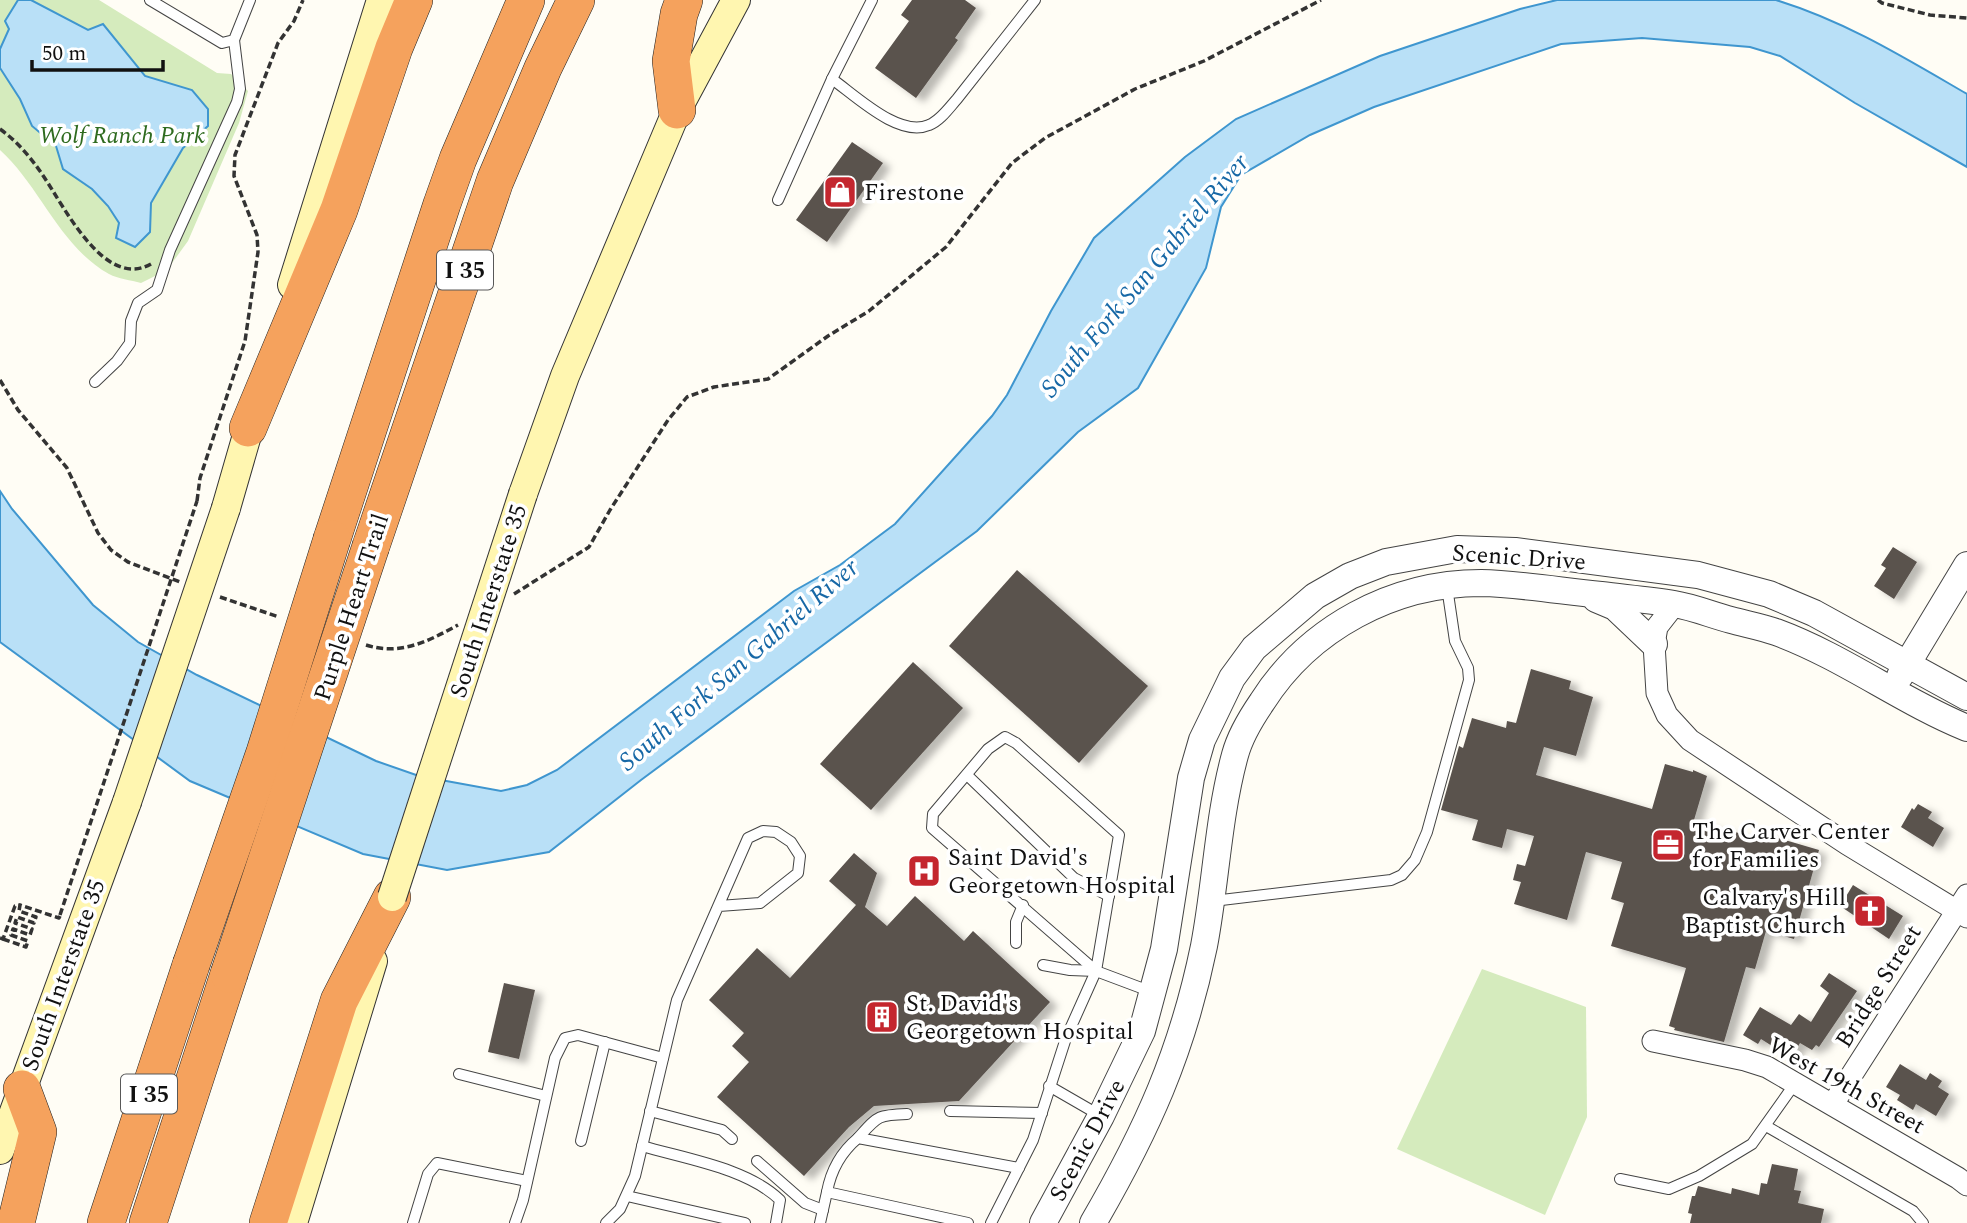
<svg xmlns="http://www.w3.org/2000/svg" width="1967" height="1223" font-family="Spectral,serif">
	<defs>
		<filter id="shadow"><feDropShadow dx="8" dy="4.5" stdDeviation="3.5" flood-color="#0004"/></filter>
	</defs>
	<rect width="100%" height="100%" fill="#fffdf5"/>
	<g fill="#d5ebbd">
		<path d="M 0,0 L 99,0 L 217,73 L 231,74 L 248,91 L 239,123 L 188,241 L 167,270 L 141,283 C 131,280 118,279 109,274 C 60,247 40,186 0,150 Z"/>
		<path d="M 1482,969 L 1586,1007 L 1587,1117 L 1545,1215 L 1397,1149 Z"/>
	</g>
	<g fill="#b9e0f7" stroke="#3f96cf" stroke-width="2">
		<path d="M 18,0 L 31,0 L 88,30 L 103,24 L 145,76 L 192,90 L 208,109 L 208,126 L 183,148 L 151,203 L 150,232 L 135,247 L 116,238 L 119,223 L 108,206 L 92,189 L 63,169 L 56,146 L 32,126 L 20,99 L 0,68 L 0,49 L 9,29 L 5,21 Z"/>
		<path d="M 1557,0 L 1776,0 C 1845,21 1905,58 1967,94 L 1967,167 L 1855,103 L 1780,56 L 1750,47 L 1642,38 L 1561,44 L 1374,107 L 1310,135 L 1241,175 L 1221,207 L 1206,268 L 1138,388 L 1078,432 L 977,531 L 641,780 L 549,852 L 447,870 L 363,854 L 190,781 L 0,642 L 0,491 L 12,509 L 93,605 L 138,642 L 197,675 L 376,761 L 419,776 L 501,791 L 527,785 L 557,770 L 794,591 L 840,565 L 895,524 L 992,416 L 1007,395 L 1051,311 L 1094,238 L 1185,157 L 1236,119 L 1380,56 L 1520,9 Z"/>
	</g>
	<g fill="#5a524d" filter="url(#shadow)">
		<path d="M 912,0 L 965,0 L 976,8 L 955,38 L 958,40 L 916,98 L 875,68 L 909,21 L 901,15 Z"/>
		<path d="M 852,142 L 883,163 L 827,242 L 796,220 Z"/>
		<path d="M 1893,547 L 1917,562 L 1894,599 L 1874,586 L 1886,568 L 1881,565 Z"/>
		<path d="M 1017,570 L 1148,686 L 1079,763 L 949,646 Z"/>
		<path d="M 913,662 L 963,708 L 871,810 L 820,764 Z"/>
		<path d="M 1531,669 L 1571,681 L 1569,689 L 1593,697 L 1576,756 L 1544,747 L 1536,775 L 1652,809 L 1665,764 L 1693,772 L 1693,770 L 1707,776 L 1694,820 L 1759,839 L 1761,833 L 1819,850 L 1794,939 L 1766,931 L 1755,969 L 1746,967 L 1724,1042 L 1674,1030 L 1675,1028 L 1669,1026 L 1686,968 L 1611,946 L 1624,903 L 1611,899 L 1622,862 L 1586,852 L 1567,920 L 1514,904 L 1521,882 L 1513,880 L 1517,864 L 1525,866 L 1534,836 L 1507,829 L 1502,848 L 1472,840 L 1478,820 L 1441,810 L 1459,746 L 1463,748 L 1472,718 L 1506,728 L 1507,721 L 1516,723 Z"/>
		<path d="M 1918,804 L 1932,812 L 1928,818 L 1944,828 L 1933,847 L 1901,827 L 1912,808 L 1914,810 Z"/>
		<path d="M 854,853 L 877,873 L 865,907 L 887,926 L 915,896 L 964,941 L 973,931 L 1050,1002 L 959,1101 L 874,1106 L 849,1127 L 804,1176 L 717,1097 L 749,1062 L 732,1046 L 744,1033 L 709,1000 L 757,948 L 790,978 L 856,905 L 829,881 Z"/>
		<path d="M 1853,885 L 1903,916 L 1889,939 L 1840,906 Z"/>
		<path d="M 1829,973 L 1857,991 L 1819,1047 L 1816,1045 L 1812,1050 L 1800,1043 L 1791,1058 L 1761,1039 L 1758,1044 L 1743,1035 L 1760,1007 L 1791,1025 L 1799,1014 L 1811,1022 L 1829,993 L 1820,986 Z"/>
		<path d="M 504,983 L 535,990 L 519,1059 L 488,1052 Z"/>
		<path d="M 1900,1064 L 1926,1080 L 1930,1073 L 1942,1081 L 1938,1087 L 1949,1094 L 1936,1116 L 1916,1104 L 1913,1110 L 1897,1100 L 1900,1095 L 1886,1087 Z"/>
		<path d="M 1772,1164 L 1798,1169 L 1794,1190 L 1801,1191 L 1798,1203 L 1824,1209 L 1821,1223 L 1690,1223 L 1692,1214 L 1688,1213 L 1692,1196 L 1695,1196 L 1698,1186 L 1731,1194 L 1732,1188 L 1759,1195 L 1761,1183 L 1767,1184 Z"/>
	</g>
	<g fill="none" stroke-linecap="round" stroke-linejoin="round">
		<defs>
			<g id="service">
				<path d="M 150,0 L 222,43 L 234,40 L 250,0"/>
				<path d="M 832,79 C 856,96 899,138 929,125 C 940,121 949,108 957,99 L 1035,0"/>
				<path d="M 778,200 L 832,79 L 872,0"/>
				<path d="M 95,382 L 117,361 L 130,343 L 131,321 L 138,303 L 157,290 L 170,250 L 237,102 L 240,89 L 234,40"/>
				<path d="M 967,775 L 1074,878 L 1109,896"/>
				<path d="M 1213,901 L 1391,880 L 1402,875 L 1415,860 L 1427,832 L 1469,680 L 1468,668 L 1455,641 L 1447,587"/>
				<path d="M 1016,943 L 1016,922 L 1023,905"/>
				<path d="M 1043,965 L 1070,970 L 1096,971"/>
				<path d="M 1096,971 L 932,828 L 933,814 L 988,749 L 1005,737 L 1016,743 L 1119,835 L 1096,971 L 1152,992"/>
				<path d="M 459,1074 L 546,1096"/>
				<path d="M 1049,1086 L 1101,1116"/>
				<path d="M 650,1111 L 722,1130 L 732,1139"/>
				<path d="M 950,1111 L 1042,1113"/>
				<path d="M 1766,1126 L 1913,1211 L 1923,1223"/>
				<path d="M 858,1138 C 878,1116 877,1115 907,1114"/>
				<path d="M 581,1141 L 605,1042"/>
				<path d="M 642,1146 C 686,1159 747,1168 780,1200 L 776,1223"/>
				<path d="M 757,1161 L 805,1203 L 823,1210"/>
				<path d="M 1620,1179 L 1669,1189 L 1699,1176 L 1752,1144 L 1796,1082"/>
				<path d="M 627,1196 L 745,1223"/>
				<path d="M 413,1223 L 428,1174 L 437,1163 L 527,1181"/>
				<path d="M 515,1223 L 523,1200 L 555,1058 L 565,1038 L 578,1035 L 663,1058"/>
				<path d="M 606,1223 L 620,1209 L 635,1176 L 677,1000 L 748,838 L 763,831 L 776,832 L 791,842 L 800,856 L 798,873 L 760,903 L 719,906"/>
				<path d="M 820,1223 L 827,1192"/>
				<path d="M 968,1223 L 827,1192 C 831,1170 840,1153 858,1138 L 1019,1168"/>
				<path d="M 991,1223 L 1033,1140 L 1066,1038 L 1096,971"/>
			</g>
			<g id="minor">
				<path d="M 1675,604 L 1657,627 L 1654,644 L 1657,693 L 1667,715 L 1690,740 L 1847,844 L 1967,917"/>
				<path d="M 1653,1041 L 1745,1060 L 1767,1067 L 1958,1178 L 1967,1185"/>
				<path d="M 1833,1104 L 1967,895"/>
			</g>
			<g id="tertiary">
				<path d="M 1596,599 L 1615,607 L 1654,644"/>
				<path d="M 1900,676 L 1967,565"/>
				<path d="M 1043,1223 L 1101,1116 L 1142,1031 L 1164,949 L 1191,778 L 1202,740 L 1232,678 L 1254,648 L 1315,596 L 1350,576 L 1386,562 L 1457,549 L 1515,551 L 1698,575 L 1769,594 L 1814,613 L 1967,697"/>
				<path d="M 1093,1223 C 1147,1130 1182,1053 1204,946 C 1216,883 1218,817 1235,755 C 1240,736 1251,718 1262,702 C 1309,628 1393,583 1481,583 C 1521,584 1561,591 1601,595 C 1625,598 1650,600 1674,604 C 1693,607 1712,615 1731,620 C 1746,624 1762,627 1776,632 C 1844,657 1901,701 1967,728"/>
			</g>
			<g id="secondary">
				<path d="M 292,285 L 381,0"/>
				<path d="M 523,494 L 565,376 L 677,110 L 736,0"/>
				<path d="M 226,508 L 254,411"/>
				<path d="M 0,1150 L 127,802"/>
				<path d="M 293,1223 L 373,961"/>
			</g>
			<g id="motorway">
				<path d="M 677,110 L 671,61 L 679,14 L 684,0"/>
				<path d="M 248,428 L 339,210 L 394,48 L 414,0"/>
				<path d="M 332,539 L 442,204 L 458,159 L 526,0"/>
				<path d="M 371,546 L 495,181 L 543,68 L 576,0"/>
				<path d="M 16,1223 L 38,1132 L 22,1089"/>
				<path d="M 106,1223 L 191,965"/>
				<path d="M 148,1223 L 229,974"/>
				<path d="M 268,1223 L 339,1001 L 392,897"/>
			</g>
		</defs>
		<use href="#service" stroke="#444" stroke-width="12"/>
		<use href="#minor" stroke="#444" stroke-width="23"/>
		<use href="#tertiary" stroke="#444" stroke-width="28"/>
		<use href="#secondary" stroke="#333" stroke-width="30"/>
		<use href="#motorway" stroke="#222" stroke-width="38"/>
		<g stroke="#333" stroke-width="3.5" stroke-dasharray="7 3.5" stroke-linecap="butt">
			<path d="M 1878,0 L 1882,3 L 1930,15 L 1967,18"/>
			<path d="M 0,129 C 18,142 32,159 44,177 C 65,208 105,290 151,264"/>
			<path d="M 0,380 L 18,410 L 67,468 L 98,533 L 111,550 L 128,562 L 180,582"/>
			<path d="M 197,501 L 200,478 L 245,341 L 258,252 L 257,235 L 234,176 L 235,155 L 278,43 L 294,21 L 303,0"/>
			<path d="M 514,594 L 589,547 L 610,510 L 668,420 L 687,397 L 714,387 L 768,379 L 828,336 L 869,311 L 946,247 L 1012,163 L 1045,138 L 1135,89 L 1204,61 L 1321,0"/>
			<path d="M 220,597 L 279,617"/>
			<path d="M 366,645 C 400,656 429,641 458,625"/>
			<path d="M 0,938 L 3,939 L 15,906 L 20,905"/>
			<path d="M 3,939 L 26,947 L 28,941 L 11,935 L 13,929 L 30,935 L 32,929 L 15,923 L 17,917 L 34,923 L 36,917 L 19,911 L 20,905 L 59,918 L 60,916"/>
		</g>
		<use href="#service" stroke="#fff" stroke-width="10"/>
		<use href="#minor" stroke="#fff" stroke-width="21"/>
		<use href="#tertiary" stroke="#fff" stroke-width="26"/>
		<use href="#secondary" stroke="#fff6b0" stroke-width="28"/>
		<use href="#motorway" stroke="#f5a25d" stroke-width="37"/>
		<defs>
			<g id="secondary-bridge">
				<path d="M 127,802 L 226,508"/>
				<path d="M 392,897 L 523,494"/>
			</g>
			<g id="motorway-bridge">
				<path d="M 191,965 L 265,752 L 332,539"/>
				<path d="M 229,974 L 371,546"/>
			</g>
		</defs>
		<use href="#secondary-bridge" stroke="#333" stroke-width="30" stroke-linecap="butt"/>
		<use href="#motorway-bridge" stroke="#222" stroke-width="38" stroke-linecap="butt"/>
		<path stroke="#333" stroke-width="3.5" stroke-dasharray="7 3.5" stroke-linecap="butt" d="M 60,915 L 197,501"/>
		<use href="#secondary-bridge" stroke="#fff6b0" stroke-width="28"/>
		<use href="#motorway-bridge" stroke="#f5a25d" stroke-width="37"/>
	</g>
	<defs>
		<symbol id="shop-square" viewBox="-11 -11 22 22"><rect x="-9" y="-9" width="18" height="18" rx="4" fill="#c4262e" stroke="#fff"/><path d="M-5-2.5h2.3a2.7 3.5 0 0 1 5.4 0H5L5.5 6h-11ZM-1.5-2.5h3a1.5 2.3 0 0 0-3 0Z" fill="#fff"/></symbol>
		<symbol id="office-square" viewBox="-11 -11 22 22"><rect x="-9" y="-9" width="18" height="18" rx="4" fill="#c4262e" stroke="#fff"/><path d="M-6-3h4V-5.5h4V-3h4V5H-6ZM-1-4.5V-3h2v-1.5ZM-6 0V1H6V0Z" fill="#fff"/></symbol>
		<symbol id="hospital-square" viewBox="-11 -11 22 22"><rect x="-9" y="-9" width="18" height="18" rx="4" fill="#c4262e" stroke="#fff"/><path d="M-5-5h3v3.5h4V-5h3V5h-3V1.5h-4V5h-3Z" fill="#fff"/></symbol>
		<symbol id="church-square" viewBox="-11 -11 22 22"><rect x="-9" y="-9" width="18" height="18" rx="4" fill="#c4262e" stroke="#fff"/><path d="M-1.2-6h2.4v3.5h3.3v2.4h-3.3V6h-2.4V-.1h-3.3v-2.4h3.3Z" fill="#fff"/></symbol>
		<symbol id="building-square" viewBox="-11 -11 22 22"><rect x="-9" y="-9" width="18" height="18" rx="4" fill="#c4262e" stroke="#fff"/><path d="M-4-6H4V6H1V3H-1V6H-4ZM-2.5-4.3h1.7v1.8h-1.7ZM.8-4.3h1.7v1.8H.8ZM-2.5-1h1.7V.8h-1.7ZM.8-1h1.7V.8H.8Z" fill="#fff"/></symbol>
	</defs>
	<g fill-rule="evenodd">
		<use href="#shop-square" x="821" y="173" width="38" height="38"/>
		<use href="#office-square" x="1649" y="826" width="38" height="38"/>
		<use href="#hospital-square" x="905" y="852" width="38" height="38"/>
		<use href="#church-square" x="1851" y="892" width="38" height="38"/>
		<use href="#building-square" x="863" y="998" width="38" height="38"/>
	</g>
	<g text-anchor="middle" stroke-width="7" stroke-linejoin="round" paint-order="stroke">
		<g fill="#fff" stroke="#585858" stroke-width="2">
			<rect x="437" y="250.5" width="56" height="39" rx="5"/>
			<rect x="121" y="1074.5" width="56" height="39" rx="5"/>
		</g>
		<g font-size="23" font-weight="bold" fill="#111">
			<text x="465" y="278">I 35</text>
			<text x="149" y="1102">I 35</text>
		</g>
		<g font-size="24" font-style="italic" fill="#2f6b1f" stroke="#fff">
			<text x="122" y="143">Wolf Ranch Park</text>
		</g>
		<g font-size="24" fill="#111" stroke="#fff" text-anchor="start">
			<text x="864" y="200">Firestone</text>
			<text x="1692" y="839">The Carver Center<tspan x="1692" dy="28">for Families</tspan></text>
			<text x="948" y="865">Saint David's<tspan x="948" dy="28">Georgetown Hospital</tspan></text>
			<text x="1846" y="905" text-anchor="end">Calvary's Hill<tspan x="1846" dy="28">Baptist Church</tspan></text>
			<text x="906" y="1011">St. David's<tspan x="906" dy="28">Georgetown Hospital</tspan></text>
		</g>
		<g font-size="24" fill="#111" stroke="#fff">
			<text transform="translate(1519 557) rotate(4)" y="8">Scenic Drive</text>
			<text transform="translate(488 601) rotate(-72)" y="8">South Interstate 35</text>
			<text transform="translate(351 607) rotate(-72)" y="8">Purple Heart Trail</text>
			<text transform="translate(63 975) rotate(-70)" y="8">South Interstate 35</text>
			<text transform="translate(1878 986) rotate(-58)" y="8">Bridge Street</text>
			<text transform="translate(1847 1085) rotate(29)" y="8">West 19th Street</text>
			<text transform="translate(1087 1140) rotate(-62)" y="8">Scenic Drive</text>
		</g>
		<g font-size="26" font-style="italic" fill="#1768a6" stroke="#fff">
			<text transform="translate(1144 275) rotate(-50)" y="9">South Fork San Gabriel River</text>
			<text transform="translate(738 664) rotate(-41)" y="9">South Fork San Gabriel River</text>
		</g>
	</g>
	<path d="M32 60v10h131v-10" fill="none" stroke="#111111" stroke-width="3.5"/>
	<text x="42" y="60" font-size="21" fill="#111111" stroke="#ffffff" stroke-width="5" paint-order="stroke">50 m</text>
</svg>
